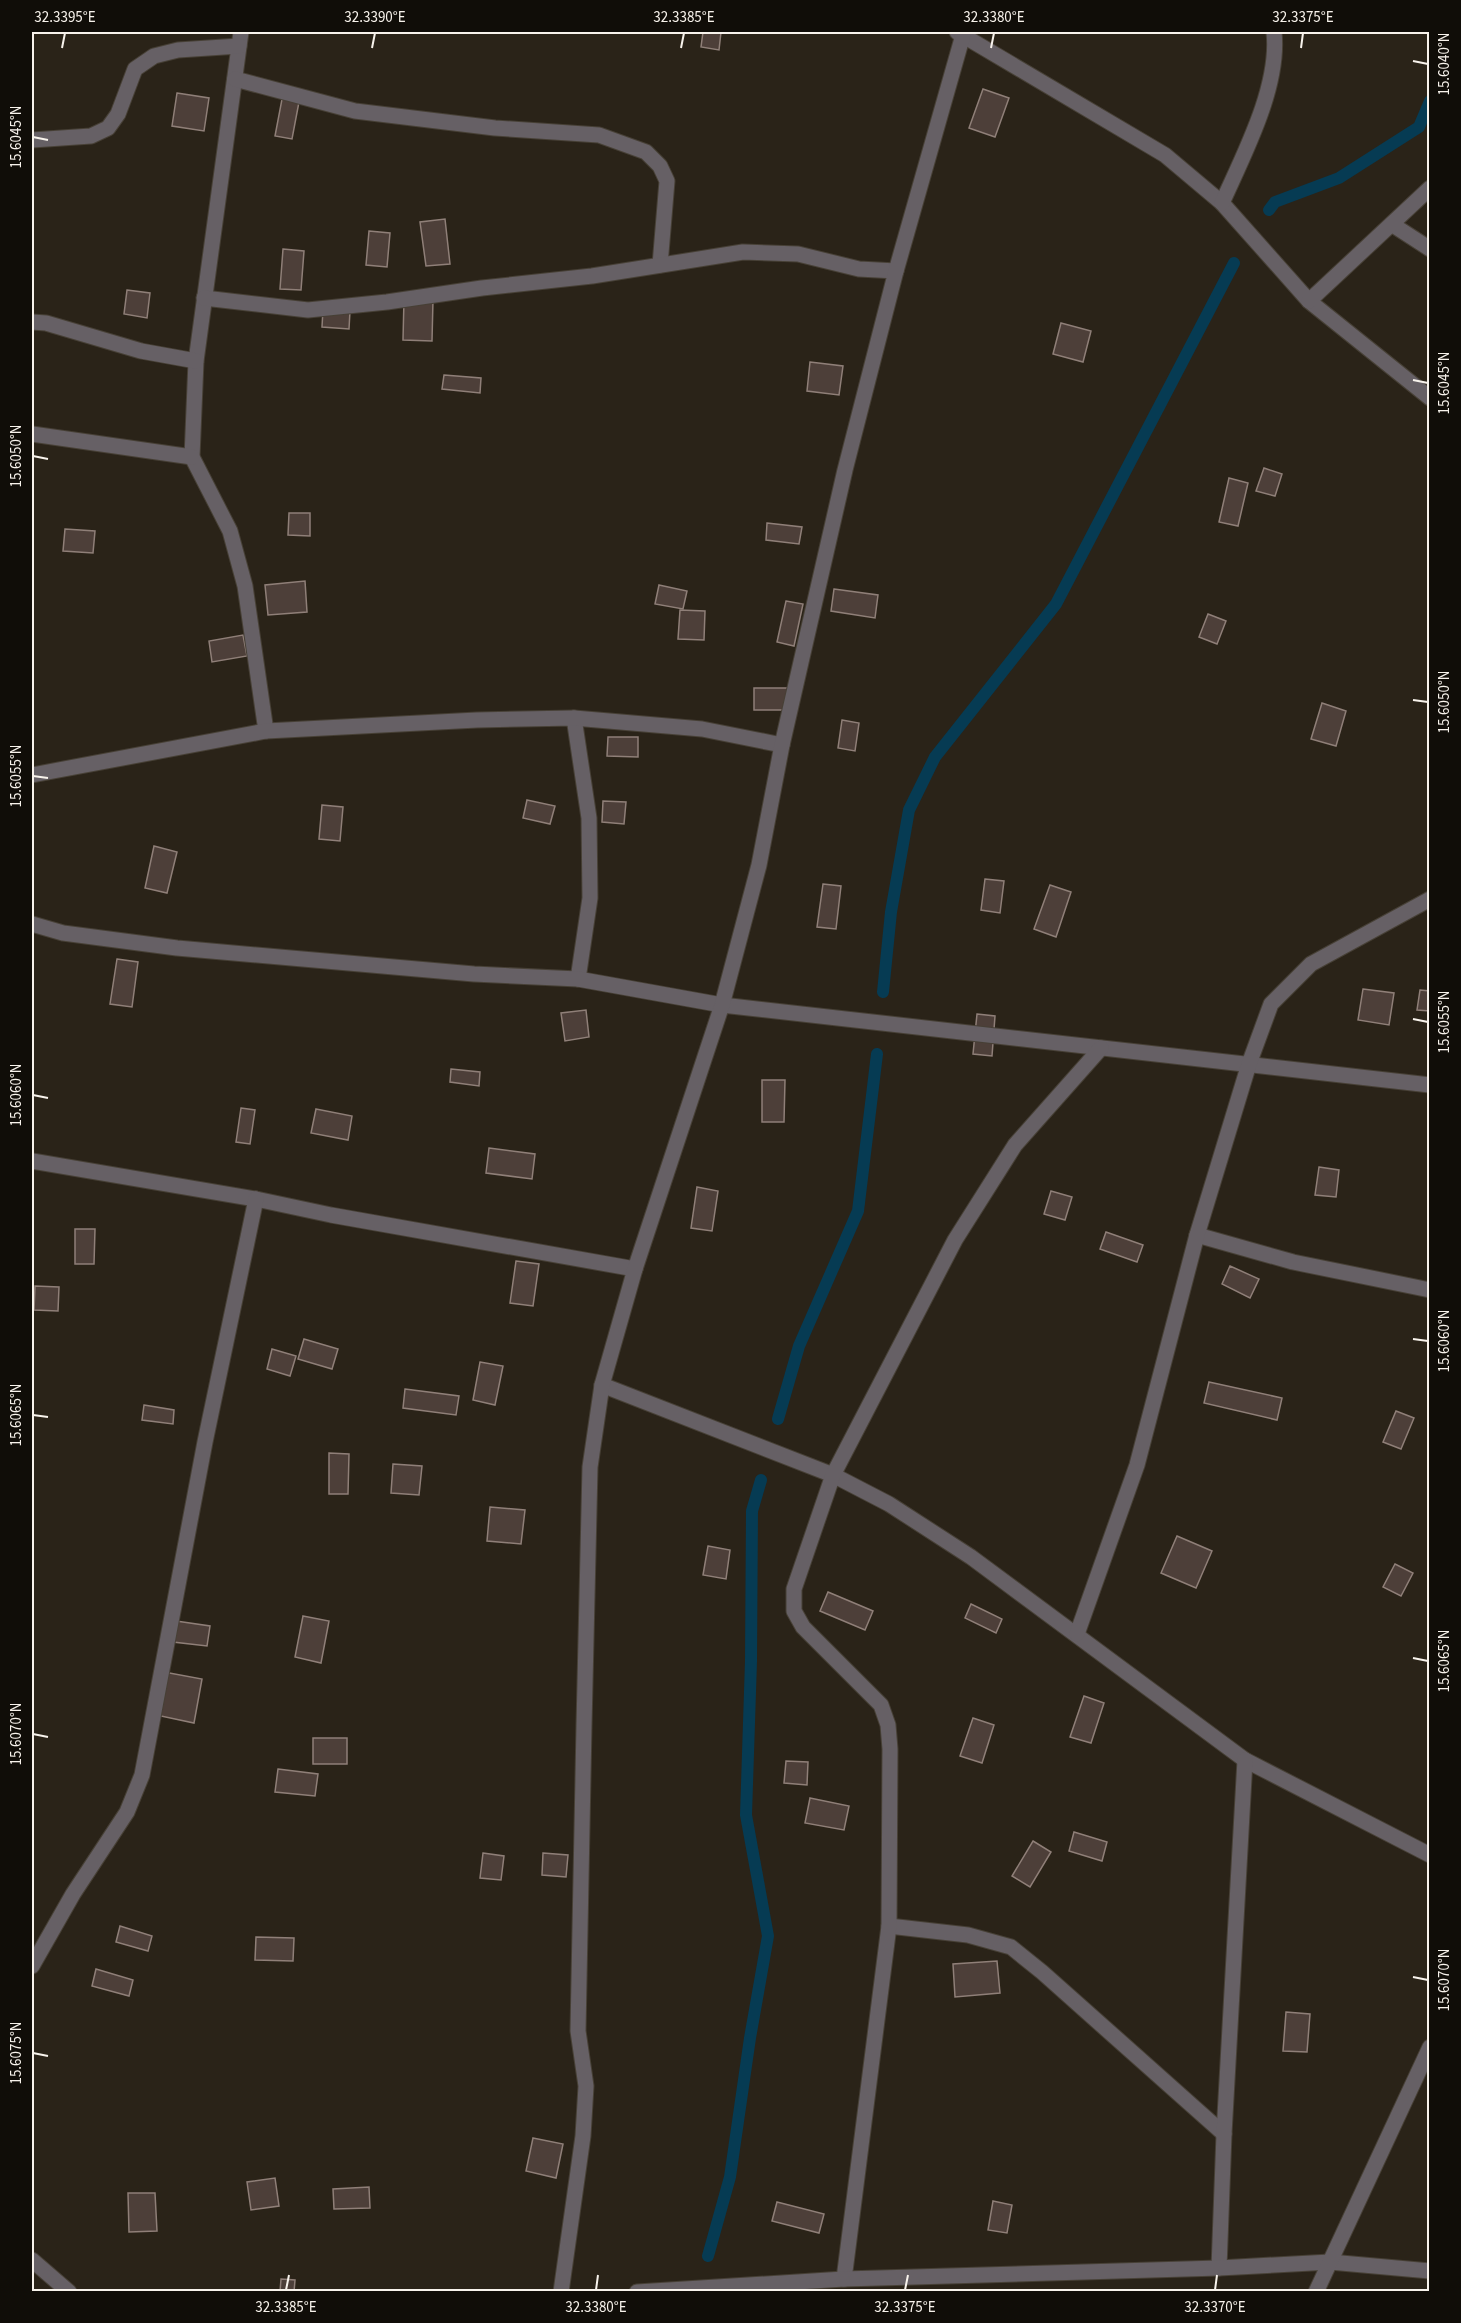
<svg xmlns="http://www.w3.org/2000/svg" width="1461" height="2323" font-family="'Source Sans 3',sans-serif">
	<rect width="100%" height="100%" fill="#2a2318"/>
	<g fill="none" stroke-linecap="round" stroke-linejoin="round">
		<g stroke="#063b53" stroke-width="12">
			<path d="M 1269,210 L 1275,202 L 1339,178 L 1419,127 L 1430,101"/>
			<path d="M 883,992 L 891,912 L 909,810 L 935,757 L 1056,604 L 1234,263"/>
			<path d="M 778,1419 L 799,1346 L 858,1211 L 877,1054"/>
			<path d="M 708,2256 L 730,2177 L 750,2038 L 768,1936 L 746,1815 L 751,1661 L 752,1511 L 761,1480"/>
		</g>
	</g>
	<g fill="#4d3f39" stroke="#8f7f78" stroke-width="1.5">
		<path d="M 703,32 L 721,32 L 719,50 L 701,47 Z"/>
		<path d="M 983,89 L 1009,98 L 995,137 L 969,128 Z"/>
		<path d="M 177,93 L 209,98 L 204,131 L 172,126 Z"/>
		<path d="M 282,99 L 299,102 L 292,139 L 275,136 Z"/>
		<path d="M 445,219 L 450,264 L 426,266 L 420,222 Z"/>
		<path d="M 369,231 L 390,233 L 387,267 L 366,265 Z"/>
		<path d="M 283,249 L 304,251 L 301,290 L 280,289 Z"/>
		<path d="M 127,290 L 150,293 L 147,318 L 124,314 Z"/>
		<path d="M 404,299 L 433,300 L 432,341 L 403,340 Z"/>
		<path d="M 323,309 L 350,311 L 349,329 L 322,327 Z"/>
		<path d="M 1061,323 L 1091,331 L 1083,362 L 1053,354 Z"/>
		<path d="M 810,362 L 843,366 L 839,395 L 807,391 Z"/>
		<path d="M 444,375 L 481,378 L 480,393 L 442,389 Z"/>
		<path d="M 1264,468 L 1282,474 L 1275,496 L 1256,491 Z"/>
		<path d="M 1229,478 L 1248,483 L 1238,526 L 1219,522 Z"/>
		<path d="M 289,513 L 310,513 L 310,536 L 288,535 Z"/>
		<path d="M 767,523 L 802,527 L 799,544 L 766,540 Z"/>
		<path d="M 65,529 L 95,531 L 93,553 L 63,551 Z"/>
		<path d="M 305,581 L 307,612 L 268,615 L 265,585 Z"/>
		<path d="M 659,585 L 687,591 L 683,609 L 655,604 Z"/>
		<path d="M 834,589 L 878,595 L 875,618 L 831,611 Z"/>
		<path d="M 786,601 L 803,604 L 794,646 L 777,642 Z"/>
		<path d="M 680,610 L 705,611 L 704,640 L 678,639 Z"/>
		<path d="M 1208,614 L 1226,621 L 1217,644 L 1199,637 Z"/>
		<path d="M 243,635 L 247,656 L 212,662 L 209,641 Z"/>
		<path d="M 754,688 L 790,688 L 789,710 L 754,710 Z"/>
		<path d="M 1322,703 L 1346,711 L 1336,746 L 1311,739 Z"/>
		<path d="M 842,720 L 859,723 L 855,751 L 838,748 Z"/>
		<path d="M 608,737 L 638,737 L 638,757 L 607,756 Z"/>
		<path d="M 527,800 L 555,806 L 550,824 L 523,818 Z"/>
		<path d="M 603,801 L 626,802 L 624,824 L 602,822 Z"/>
		<path d="M 322,805 L 343,807 L 340,841 L 319,839 Z"/>
		<path d="M 154,846 L 177,852 L 167,893 L 145,888 Z"/>
		<path d="M 985,879 L 1004,881 L 1000,913 L 981,910 Z"/>
		<path d="M 823,884 L 841,886 L 836,929 L 817,927 Z"/>
		<path d="M 1050,885 L 1071,892 L 1056,937 L 1034,929 Z"/>
		<path d="M 117,959 L 138,962 L 132,1007 L 110,1004 Z"/>
		<path d="M 1363,989 L 1394,993 L 1389,1025 L 1358,1020 Z"/>
		<path d="M 1420,990 L 1430,991 L 1430,1011 L 1417,1010 Z"/>
		<path d="M 586,1010 L 589,1037 L 565,1041 L 561,1013 Z"/>
		<path d="M 977,1014 L 995,1016 L 992,1056 L 973,1054 Z"/>
		<path d="M 451,1069 L 480,1072 L 479,1086 L 450,1082 Z"/>
		<path d="M 762,1080 L 785,1080 L 784,1122 L 762,1122 Z"/>
		<path d="M 241,1108 L 255,1110 L 250,1144 L 236,1142 Z"/>
		<path d="M 316,1109 L 352,1116 L 348,1140 L 311,1133 Z"/>
		<path d="M 489,1148 L 535,1154 L 532,1179 L 486,1173 Z"/>
		<path d="M 1319,1167 L 1339,1170 L 1336,1197 L 1315,1195 Z"/>
		<path d="M 697,1187 L 718,1191 L 712,1231 L 691,1228 Z"/>
		<path d="M 1051,1191 L 1072,1197 L 1065,1220 L 1044,1214 Z"/>
		<path d="M 75,1229 L 95,1229 L 94,1264 L 75,1264 Z"/>
		<path d="M 1106,1232 L 1143,1245 L 1137,1262 L 1100,1249 Z"/>
		<path d="M 516,1261 L 539,1264 L 533,1306 L 510,1303 Z"/>
		<path d="M 1230,1266 L 1259,1279 L 1250,1298 L 1222,1284 Z"/>
		<path d="M 35,1286 L 59,1287 L 58,1311 L 34,1310 Z"/>
		<path d="M 304,1339 L 338,1349 L 332,1369 L 298,1359 Z"/>
		<path d="M 272,1349 L 296,1356 L 290,1376 L 267,1369 Z"/>
		<path d="M 480,1362 L 503,1366 L 495,1405 L 473,1400 Z"/>
		<path d="M 1209,1382 L 1282,1398 L 1277,1420 L 1204,1403 Z"/>
		<path d="M 405,1389 L 459,1396 L 456,1415 L 403,1408 Z"/>
		<path d="M 144,1405 L 174,1410 L 173,1424 L 142,1420 Z"/>
		<path d="M 1396,1411 L 1414,1418 L 1401,1449 L 1383,1442 Z"/>
		<path d="M 329,1453 L 349,1454 L 348,1494 L 329,1494 Z"/>
		<path d="M 393,1464 L 422,1466 L 419,1495 L 391,1493 Z"/>
		<path d="M 490,1507 L 525,1510 L 521,1544 L 487,1541 Z"/>
		<path d="M 1177,1536 L 1212,1551 L 1196,1588 L 1161,1573 Z"/>
		<path d="M 708,1546 L 730,1550 L 726,1579 L 703,1575 Z"/>
		<path d="M 1395,1564 L 1413,1573 L 1401,1596 L 1383,1587 Z"/>
		<path d="M 828,1592 L 873,1611 L 865,1630 L 820,1611 Z"/>
		<path d="M 971,1604 L 1002,1619 L 996,1633 L 965,1618 Z"/>
		<path d="M 303,1616 L 329,1621 L 321,1663 L 295,1657 Z"/>
		<path d="M 176,1621 L 210,1626 L 207,1646 L 173,1642 Z"/>
		<path d="M 164,1672 L 202,1679 L 194,1723 L 156,1715 Z"/>
		<path d="M 1084,1696 L 1104,1703 L 1091,1743 L 1070,1737 Z"/>
		<path d="M 973,1718 L 994,1725 L 982,1763 L 960,1756 Z"/>
		<rect x="313" y="1738" width="34" height="26"/>
		<path d="M 786,1761 L 808,1762 L 807,1785 L 784,1783 Z"/>
		<path d="M 278,1769 L 318,1774 L 315,1796 L 275,1792 Z"/>
		<path d="M 810,1798 L 849,1806 L 844,1830 L 805,1823 Z"/>
		<path d="M 1074,1832 L 1107,1842 L 1102,1861 L 1069,1851 Z"/>
		<path d="M 1033,1841 L 1051,1852 L 1030,1887 L 1012,1876 Z"/>
		<path d="M 483,1853 L 504,1856 L 501,1880 L 480,1878 Z"/>
		<path d="M 543,1853 L 568,1855 L 566,1877 L 542,1875 Z"/>
		<path d="M 120,1926 L 152,1936 L 148,1951 L 116,1942 Z"/>
		<path d="M 256,1937 L 294,1938 L 293,1961 L 255,1960 Z"/>
		<path d="M 997,1961 L 1000,1993 L 955,1997 L 953,1964 Z"/>
		<path d="M 96,1969 L 133,1980 L 129,1996 L 92,1986 Z"/>
		<path d="M 1286,2012 L 1310,2014 L 1307,2052 L 1283,2051 Z"/>
		<path d="M 533,2138 L 563,2144 L 556,2178 L 526,2171 Z"/>
		<path d="M 275,2178 L 279,2206 L 251,2210 L 247,2182 Z"/>
		<path d="M 369,2187 L 370,2208 L 334,2209 L 333,2189 Z"/>
		<path d="M 128,2193 L 155,2193 L 157,2231 L 129,2232 Z"/>
		<path d="M 993,2201 L 1012,2205 L 1007,2233 L 988,2230 Z"/>
		<path d="M 777,2202 L 824,2214 L 819,2233 L 772,2221 Z"/>
		<path d="M 281,2279 L 295,2280 L 294,2292 L 280,2292 Z"/>
	</g>
	<g fill="none" stroke-linecap="round" stroke-linejoin="round">
		<defs>
			<g id="minor">
				<path d="M 241,32 L 196,361 L 192,457 L 230,531 L 245,586 L 266,731"/>
				<path d="M 957,32 L 1165,155 L 1222,203 L 1309,301 L 1430,398"/>
				<path d="M 235,79 L 355,111 L 495,128 L 599,135 L 646,152 L 660,166 L 667,181 L 660,265"/>
				<path d="M 32,140 L 91,136 L 108,128 L 118,114 L 135,69 L 154,56 L 178,50 L 239,46"/>
				<path d="M 1222,203 C 1244,154 1280,86 1274,32"/>
				<path d="M 1393,225 L 1430,249"/>
				<path d="M 204,298 L 308,310 L 387,302 L 482,288 L 592,276 L 743,252 L 798,254 L 859,269 L 896,271"/>
				<path d="M 1309,301 L 1430,188"/>
				<path d="M 32,322 L 46,323 L 141,351 L 196,361"/>
				<path d="M 32,434 L 192,457"/>
				<path d="M 574,718 L 589,818 L 590,898 L 578,979"/>
				<path d="M 32,775 L 266,731 L 477,720 L 574,718 L 702,729 L 782,745"/>
				<path d="M 32,924 L 63,933 L 177,948 L 474,974 L 578,979 L 722,1005 L 1430,1085"/>
				<path d="M 32,1161 L 256,1199 L 331,1215 L 635,1269"/>
				<path d="M 1197,1235 L 1293,1262 L 1430,1290"/>
				<path d="M 602,1385 L 833,1475 L 889,1504 L 971,1557 L 1245,1760 L 1430,1855"/>
				<path d="M 1077,1634 L 1137,1465 L 1197,1235 L 1249,1064 L 1271,1004 L 1311,964 L 1430,899"/>
				<path d="M 889,1926 L 968,1935 L 1011,1947 L 1042,1972 L 1224,2134"/>
				<path d="M 32,1966 L 73,1894 L 127,1812 L 142,1775 L 205,1442 L 256,1199"/>
				<path d="M 32,2260 L 69,2292"/>
				<path d="M 1219,2268 L 1224,2134 L 1245,1760"/>
				<path d="M 844,2279 L 889,1926 L 890,1749 L 888,1725 L 881,1705 L 803,1627 L 794,1611 L 794,1589 L 833,1475 L 955,1240 L 1015,1145 L 1101,1048"/>
				<path d="M 561,2292 L 583,2136 L 586,2086 L 578,2031 L 584,1726 L 590,1467 L 602,1385 L 635,1269 L 722,1005 L 759,865 L 782,745 L 845,470 L 896,271 L 963,35"/>
				<path d="M 637,2292 L 844,2279 L 1219,2268 L 1330,2262 L 1430,2271"/>
				<path d="M 1316,2292 L 1430,2047"/>
			</g>
		</defs>
		<use href="#minor" stroke="#474036" stroke-width="17"/>
		<use href="#minor" stroke="#666065" stroke-width="15"/>
	</g>
	<path fill="none" stroke="#f8f3ec" stroke-width="2" d="M 62,48 L 65,33M 372,48 L 375,33M 681,48 L 684,33M 991,48 L 994,33M 1301,48 L 1303,33M 1413,61 L 1428,64M 33,137 L 48,140M 1413,380 L 1428,383M 33,456 L 48,459M 1413,700 L 1428,702M 33,776 L 48,778M 1413,1019 L 1428,1022M 33,1095 L 48,1098M 1413,1339 L 1428,1341M 33,1415 L 48,1417M 1413,1658 L 1428,1661M 33,1734 L 48,1737M 1413,1977 L 1428,1980M 33,2053 L 48,2056M 286,2290 L 289,2275M 596,2290 L 598,2275M 905,2290 L 908,2275M 1215,2290 L 1217,2275"/>
	<rect width="1461" height="2323" fill="none" stroke="#100d08" stroke-width="66"/>
	<rect x="33" y="33" width="1395" height="2257" fill="none" stroke="#f8f3ec" stroke-width="2"/>
	<g font-size="15" text-anchor="middle" fill="#f8f3ec">
		<text x="65" y="22">32.3395°E</text>
		<text x="375" y="22">32.3390°E</text>
		<text x="684" y="22">32.3385°E</text>
		<text x="994" y="22">32.3380°E</text>
		<text x="1303" y="22">32.3375°E</text>
		<text transform="translate(1444 64) rotate(-90)" y="5">15.6040°N</text>
		<text transform="translate(16 137) rotate(-90)" y="5">15.6045°N</text>
		<text transform="translate(1444 383) rotate(-90)" y="5">15.6045°N</text>
		<text transform="translate(16 456) rotate(-90)" y="5">15.6050°N</text>
		<text transform="translate(1444 702) rotate(-90)" y="5">15.6050°N</text>
		<text transform="translate(16 776) rotate(-90)" y="5">15.6055°N</text>
		<text transform="translate(1444 1022) rotate(-90)" y="5">15.6055°N</text>
		<text transform="translate(16 1095) rotate(-90)" y="5">15.6060°N</text>
		<text transform="translate(1444 1341) rotate(-90)" y="5">15.6060°N</text>
		<text transform="translate(16 1415) rotate(-90)" y="5">15.6065°N</text>
		<text transform="translate(1444 1661) rotate(-90)" y="5">15.6065°N</text>
		<text transform="translate(16 1734) rotate(-90)" y="5">15.6070°N</text>
		<text transform="translate(1444 1980) rotate(-90)" y="5">15.6070°N</text>
		<text transform="translate(16 2053) rotate(-90)" y="5">15.6075°N</text>
		<text x="286" y="2312">32.3385°E</text>
		<text x="596" y="2312">32.3380°E</text>
		<text x="905" y="2312">32.3375°E</text>
		<text x="1215" y="2312">32.3370°E</text>
	</g>
</svg>
